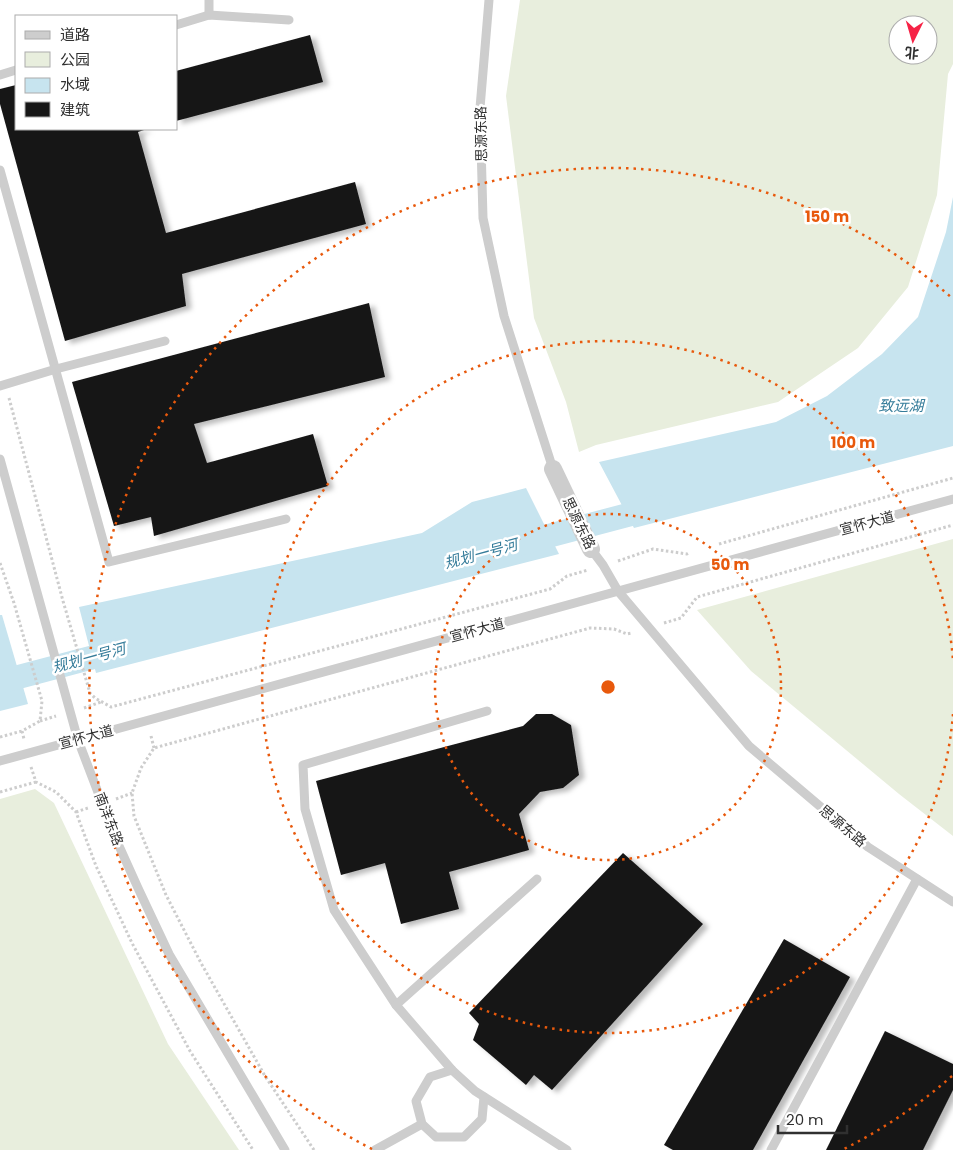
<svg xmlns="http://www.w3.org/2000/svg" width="953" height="1150" font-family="Poppins,'Noto Sans SC',sans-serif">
	<defs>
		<filter id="shadow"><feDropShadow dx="5.5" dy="3" stdDeviation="2.5" flood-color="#0004"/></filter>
	</defs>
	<rect width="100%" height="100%" fill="#fff"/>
	<g fill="#e8eedd" fill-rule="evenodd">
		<path d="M 520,0 L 953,0 L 953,64 L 948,74 L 937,195 L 908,287 L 858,348 L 778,402 L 596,445 L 579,452 L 566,402 L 534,318 L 506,96 ZM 898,25 L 928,25 L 928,55 L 898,55 Z"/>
		<path d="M 953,539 L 953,836 L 899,794 L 751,671 L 697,610 Z"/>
		<path d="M 35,789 L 54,803 L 168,1044 L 239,1150 L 0,1150 L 0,799 Z"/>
	</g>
	<g fill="#c7e4ef">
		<path d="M 953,197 L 953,446 L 634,528 L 599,462 L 776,422 L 827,396 L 882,354 L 918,317 L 946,232 Z"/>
		<path d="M 526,488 L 559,554 L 96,673 L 79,607 L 422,533 L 472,502 Z"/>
		<path d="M 0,615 L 2,615 L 28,704 L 0,711 Z"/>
	</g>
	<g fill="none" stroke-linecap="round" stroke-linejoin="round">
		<g stroke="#c7e4ef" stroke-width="24">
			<path d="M 518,544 L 658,507"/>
			<path d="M 0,682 L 124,649"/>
		</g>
	</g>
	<g fill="#171717" filter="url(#shadow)">
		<path d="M 310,35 L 323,82 L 176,121 L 176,71 Z"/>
		<path d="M 16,85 L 16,129 L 147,129 L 138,132 L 166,233 L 355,182 L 366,224 L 182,274 L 186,306 L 65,341 L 0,104 L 0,89 Z"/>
		<path d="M 369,303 L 385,377 L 194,424 L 207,463 L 313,434 L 328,486 L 154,536 L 151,517 L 114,526 L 72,382 Z"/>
		<path d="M 536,714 L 552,714 L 571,725 L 579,775 L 563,788 L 540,792 L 519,814 L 529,850 L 449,872 L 459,909 L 401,924 L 385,863 L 341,875 L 316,781 L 523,726 Z"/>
		<path d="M 623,853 L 703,924 L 552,1090 L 534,1075 L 526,1085 L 473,1040 L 479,1024 L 469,1013 Z"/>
		<path d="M 784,939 L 850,977 L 753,1150 L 673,1150 L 664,1145 Z"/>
		<path d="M 885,1031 L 953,1064 L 953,1090 L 923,1150 L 826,1150 Z"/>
	</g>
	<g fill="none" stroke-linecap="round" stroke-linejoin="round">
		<g stroke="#cdcdcd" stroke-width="3" stroke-dasharray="2.5 2.5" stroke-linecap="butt">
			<path d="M 9,398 L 63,601 L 90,693 L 95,698 L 111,707 L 550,589 L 567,576 L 588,570"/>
			<path d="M 719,544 L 953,478"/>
			<path d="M 618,561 L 653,549 L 687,554 L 689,553"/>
			<path d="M 0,563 L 14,603 L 42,701 L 40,721 L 22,731 L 24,739"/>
			<path d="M 664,623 L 681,618 L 697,597 L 953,525"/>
			<path d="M 84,708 L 101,702"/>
			<path d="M 40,721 L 56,716"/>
			<path d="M 151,736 L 154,748"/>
			<path d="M 0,737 L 22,731"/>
			<path d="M 31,767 L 36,782 L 56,792 L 76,812 L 96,866 L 132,943 L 190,1051 L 253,1150"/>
			<path d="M 0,792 L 36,782"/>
			<path d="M 116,799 L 132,793"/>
			<path d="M 76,812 L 88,808"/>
			<path d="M 314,1150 L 265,1076 L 201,963 L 166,895 L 134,816 L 132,793 L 141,768 L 154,748 L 590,628 L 614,629 L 627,634 L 632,633"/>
		</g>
		<g stroke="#cdcdcd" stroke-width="9">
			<path d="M 209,0 L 209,15"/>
			<path d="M 489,0 L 480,108 L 483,218 L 504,316 L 553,469"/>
			<path d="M 176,25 L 209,15 L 289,20"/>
			<path d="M 0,75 L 16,70"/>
			<path d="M 0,170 L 109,562 L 286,519"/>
			<path d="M 0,386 L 56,369 L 165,341"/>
			<path d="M 0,459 L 78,740 L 115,837 L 138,888 L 169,954 L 285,1150"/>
			<path d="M 591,549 L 603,565 L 618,591 L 749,746 L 868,847 L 953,902"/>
			<path d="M 487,711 L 303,765 L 305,809 L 334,910 L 396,1005 L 452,1070 L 475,1091 L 567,1150"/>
			<path d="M 0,761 L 953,499"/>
			<path d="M 396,1005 L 537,879"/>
			<path d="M 452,1070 L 430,1077 L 416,1101 L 422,1124 L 436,1137 L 464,1137 L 482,1119 L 484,1097"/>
			<path d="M 375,1150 L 422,1124"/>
			<path d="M 771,1150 L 917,879"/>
		</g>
		<path stroke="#cdcdcd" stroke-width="18" d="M 553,469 L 591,549"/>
	</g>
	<g fill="none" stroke="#e8590c" stroke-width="2.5" stroke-dasharray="2.5 5">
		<circle cx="608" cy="687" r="173"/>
		<path d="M953 714A346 346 0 1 1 953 660"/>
		<path d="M952 1076A519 519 0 0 1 844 1149M372 1149A519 519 0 1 1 952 298"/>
	</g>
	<g text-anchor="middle" stroke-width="5" stroke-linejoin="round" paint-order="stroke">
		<g font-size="14" fill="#303030" stroke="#fff">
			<text transform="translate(481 134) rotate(-91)" y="5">思源东路</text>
			<text transform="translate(579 523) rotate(64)" y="5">思源东路</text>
			<text transform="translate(867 523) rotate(-15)" y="5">宣怀大道</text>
			<text transform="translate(477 630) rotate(-15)" y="5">宣怀大道</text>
			<text transform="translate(86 737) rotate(-15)" y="5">宣怀大道</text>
			<text transform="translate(109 819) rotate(69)" y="5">南洋东路</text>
			<text transform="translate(843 826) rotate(40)" y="5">思源东路</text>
		</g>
		<g font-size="15" font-style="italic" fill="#357c9a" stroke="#fff">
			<text x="901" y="411">致远湖</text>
			<text transform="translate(481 554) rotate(-15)" y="5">规划一号河</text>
			<text transform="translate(89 658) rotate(-15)" y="5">规划一号河</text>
		</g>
	</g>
	<circle cx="608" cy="687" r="8" fill="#e8590c" stroke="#fff" stroke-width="2.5"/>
	<g font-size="15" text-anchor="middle" font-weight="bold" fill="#e8590c" stroke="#fff" stroke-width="5" stroke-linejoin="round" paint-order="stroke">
		<text x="827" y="222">150 m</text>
		<text x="853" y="448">100 m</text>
		<text x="730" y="570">50 m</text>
	</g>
	<rect x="15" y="15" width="162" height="115" fill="#ffffff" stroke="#acacac"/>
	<rect x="25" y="31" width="25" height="8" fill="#cdcdcd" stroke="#acacac"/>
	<text x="60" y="40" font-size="15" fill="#303030">道路</text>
	<rect x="25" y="52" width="25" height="15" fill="#e8eedd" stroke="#acacac"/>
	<text x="60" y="65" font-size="15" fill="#303030">公园</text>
	<rect x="25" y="78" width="25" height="15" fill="#c7e4ef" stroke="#acacac"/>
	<text x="60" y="90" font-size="15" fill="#303030">水域</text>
	<rect x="25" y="102" width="25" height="15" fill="#171717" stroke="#acacac"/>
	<text x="60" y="115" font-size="15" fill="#303030">建筑</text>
	<g transform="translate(913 40) rotate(185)"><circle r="24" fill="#ffffff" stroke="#acacac"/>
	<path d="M0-4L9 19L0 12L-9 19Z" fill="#f62346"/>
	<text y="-8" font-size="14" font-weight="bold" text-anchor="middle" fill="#303030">北</text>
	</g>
	<path d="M778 1125v8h69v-8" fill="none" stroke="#303030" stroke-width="2.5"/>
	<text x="786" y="1125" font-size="15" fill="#303030" stroke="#ffffff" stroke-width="4" paint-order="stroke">20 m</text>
</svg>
